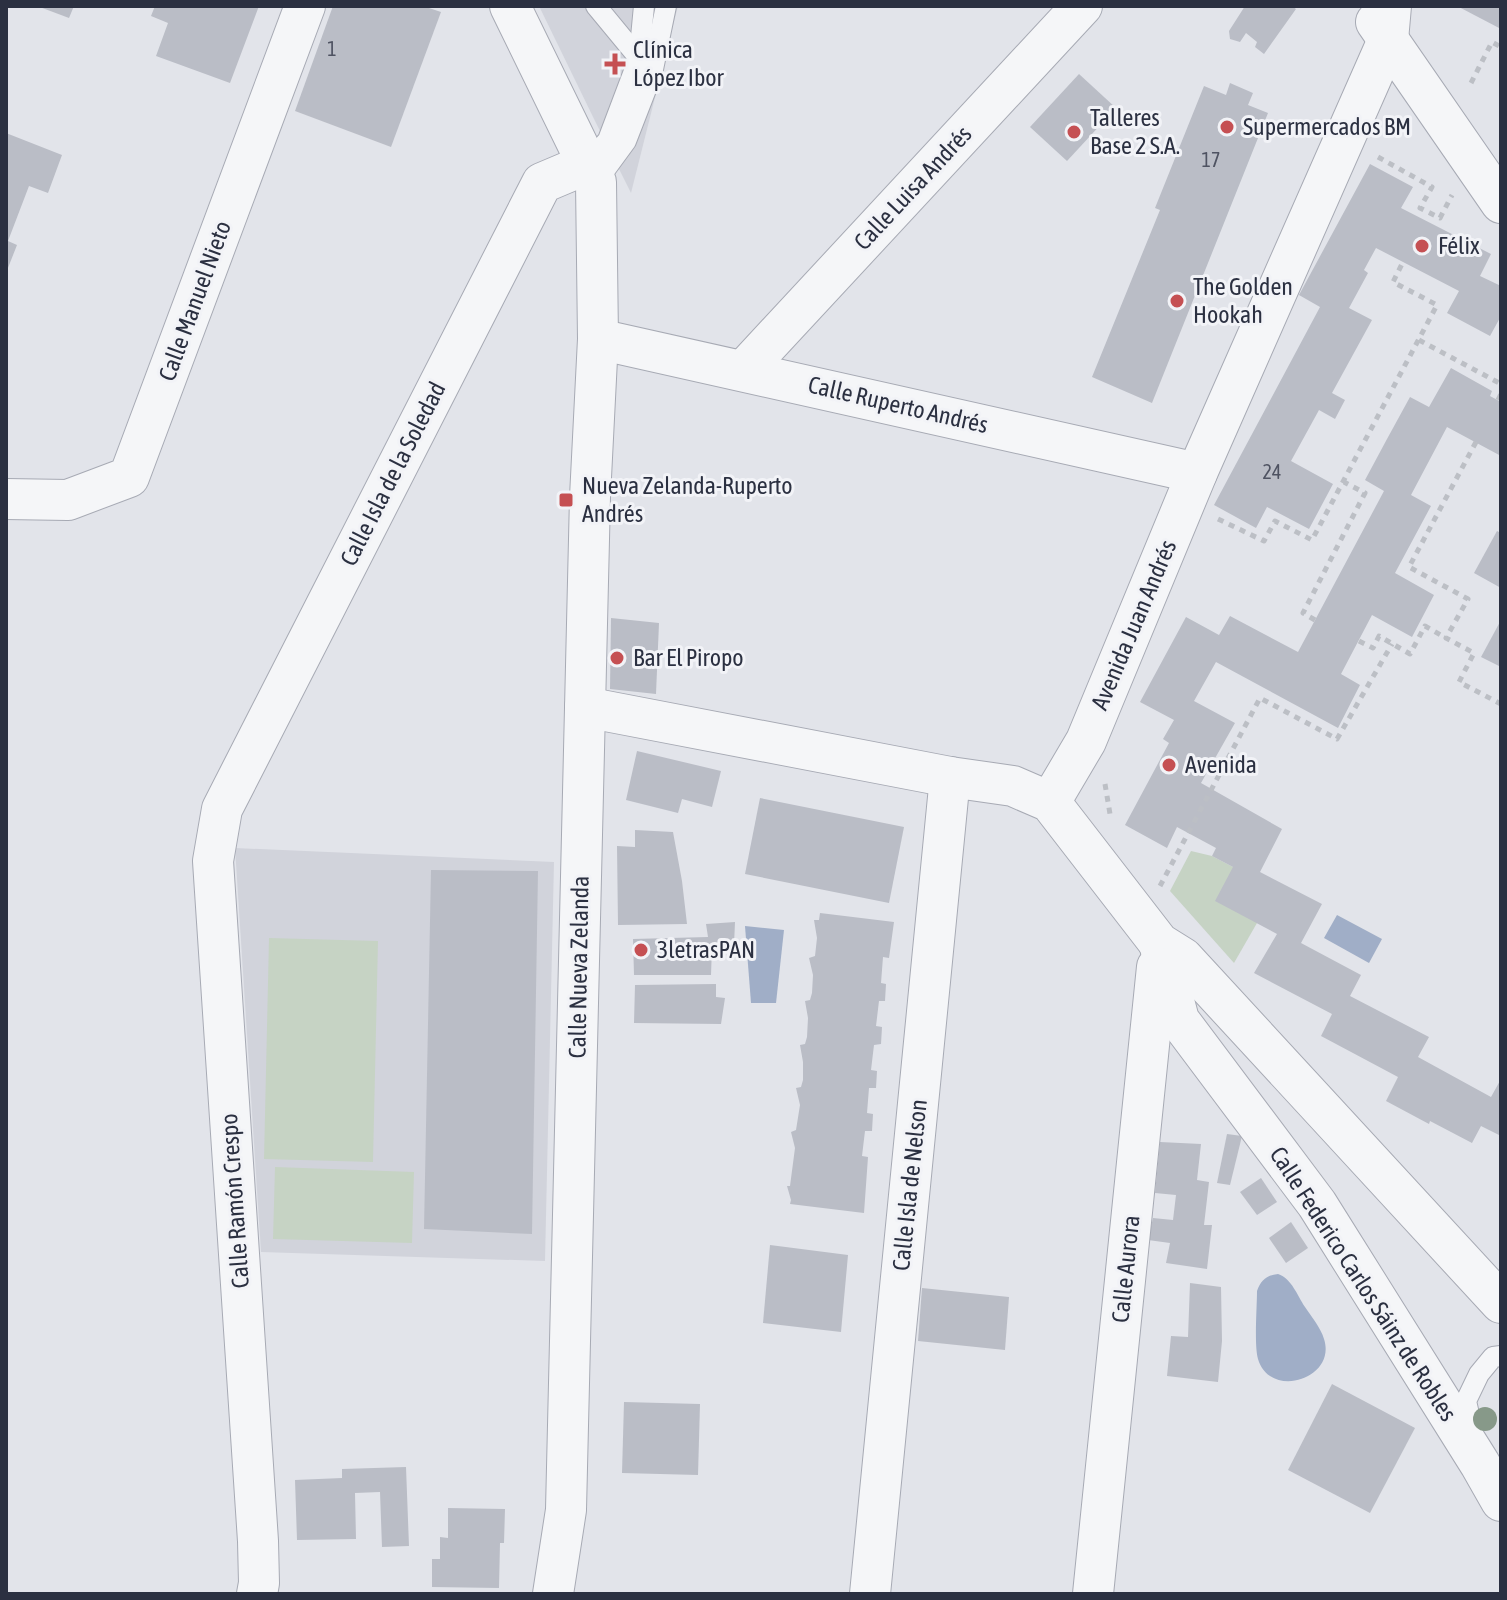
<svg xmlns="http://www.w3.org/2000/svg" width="1507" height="1600" font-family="'Asap Condensed',sans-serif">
	<rect width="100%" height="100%" fill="#e2e4ea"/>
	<g fill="#d1d3db">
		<path d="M 539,6 L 678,6 L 631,193 L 596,123 Z"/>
		<path d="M 235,848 L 554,862 L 545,1261 L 261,1252 Z"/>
	</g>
	<g fill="#c6d3c4">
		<path d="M 1191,851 L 1212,856 L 1233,867 L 1257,923 L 1234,963 L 1170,891 Z"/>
		<path d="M 269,938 L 378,941 L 373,1162 L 264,1159 Z"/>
		<path d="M 275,1167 L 414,1172 L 412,1243 L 273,1239 Z"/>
	</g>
	<g fill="#a0aec7">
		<path d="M 1337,915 L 1382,939 L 1369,963 L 1324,938 Z"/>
		<path d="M 745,926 L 784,930 L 776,1003 L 751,1003 Z"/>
		<path d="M 1278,1274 C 1292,1279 1297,1295 1305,1307 C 1311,1316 1321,1328 1324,1339 C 1337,1379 1270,1400 1258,1359 C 1254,1345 1257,1307 1257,1291 C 1261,1280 1267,1275 1278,1274 Z"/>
	</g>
	<g fill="#babdc6">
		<path d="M 37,6 L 74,6 L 69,18 Z"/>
		<path d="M 155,6 L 259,6 L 230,83 L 156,56 L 168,23 L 151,16 Z"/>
		<path d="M 333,6 L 423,6 L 441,12 L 391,147 L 295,111 Z"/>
		<path d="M 1245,6 L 1292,6 L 1296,9 L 1264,54 L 1255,47 L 1257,42 L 1246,33 L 1240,42 L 1230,39 L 1229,31 Z"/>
		<path d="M 1457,6 L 1501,6 L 1501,29 Z"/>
		<path d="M 1079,74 L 1116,108 L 1067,161 L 1030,127 Z"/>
		<path d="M 1230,83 L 1253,93 L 1248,105 L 1268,113 L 1152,403 L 1092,377 L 1160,210 L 1155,208 L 1204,86 L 1226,95 Z"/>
		<path d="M 6,133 L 62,155 L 48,193 L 29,186 L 8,241 L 17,245 L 6,273 Z"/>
		<path d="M 1370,164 L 1413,187 L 1401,208 L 1491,254 L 1480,276 L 1501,286 L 1501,316 L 1490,336 L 1447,313 L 1459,291 L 1376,248 L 1364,270 L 1368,273 L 1349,308 L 1372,320 L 1332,393 L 1345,400 L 1335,419 L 1319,410 L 1291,461 L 1333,484 L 1309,529 L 1267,507 L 1256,528 L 1214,505 L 1320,307 L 1299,295 Z"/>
		<path d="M 1451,368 L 1492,391 L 1490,396 L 1501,402 L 1501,456 L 1447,427 L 1411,495 L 1431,506 L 1395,573 L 1434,595 L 1412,637 L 1372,615 L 1341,674 L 1360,685 L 1338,728 L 1216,662 L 1194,701 L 1235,723 L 1201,783 L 1282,829 L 1260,872 L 1322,904 L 1301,943 L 1361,975 L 1350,996 L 1429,1037 L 1418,1057 L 1491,1097 L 1501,1079 L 1501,1136 L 1481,1126 L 1472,1143 L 1430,1121 L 1429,1124 L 1386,1101 L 1398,1077 L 1321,1036 L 1332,1014 L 1254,973 L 1277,934 L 1215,901 L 1233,867 L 1212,856 L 1216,848 L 1177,827 L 1167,848 L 1125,825 L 1169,743 L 1163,739 L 1174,720 L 1140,702 L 1186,617 L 1219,635 L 1230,616 L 1298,652 L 1384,491 L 1365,480 L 1387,439 L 1410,397 L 1429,407 Z"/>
		<path d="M 1497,531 L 1501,533 L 1501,588 L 1474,573 Z"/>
		<path d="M 611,618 L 659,623 L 656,694 L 610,689 Z"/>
		<path d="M 1501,620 L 1501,667 L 1481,657 Z"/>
		<path d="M 637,751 L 721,771 L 712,807 L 682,799 L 678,813 L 626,800 Z"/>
		<path d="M 760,798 L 904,827 L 889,903 L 745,874 Z"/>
		<path d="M 635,830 L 673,832 L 682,881 L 687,924 L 618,925 L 617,846 L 635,847 Z"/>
		<path d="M 431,870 L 538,871 L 532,1234 L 424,1229 Z"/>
		<path d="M 820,913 L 894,922 L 889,958 L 883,957 L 881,983 L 886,984 L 885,1001 L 879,1001 L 876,1026 L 882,1027 L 881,1044 L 874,1045 L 871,1070 L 877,1071 L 876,1088 L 869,1088 L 867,1113 L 873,1114 L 872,1131 L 865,1131 L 862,1156 L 868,1157 L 864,1213 L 790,1204 L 791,1200 L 787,1186 L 790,1186 L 795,1148 L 791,1132 L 796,1130 L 800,1105 L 796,1088 L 801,1087 L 803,1080 L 803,1062 L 800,1045 L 805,1044 L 807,1037 L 808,1018 L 805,1001 L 810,1000 L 812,993 L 813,975 L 809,958 L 815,956 L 817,938 L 814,920 L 819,920 Z"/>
		<path d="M 735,922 L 734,945 L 712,947 L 711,975 L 634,975 L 633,939 L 708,937 L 706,924 Z"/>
		<path d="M 716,984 L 716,997 L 725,998 L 721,1024 L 634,1023 L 635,985 Z"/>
		<path d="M 1227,1134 L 1242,1136 L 1230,1185 L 1217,1183 Z"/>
		<path d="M 1160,1142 L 1201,1144 L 1197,1180 L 1209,1182 L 1204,1225 L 1212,1225 L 1207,1269 L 1166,1263 L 1170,1243 L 1148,1240 L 1153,1218 L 1173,1220 L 1176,1195 L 1155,1193 Z"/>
		<path d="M 1261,1178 L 1277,1202 L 1257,1215 L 1240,1192 Z"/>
		<path d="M 1291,1222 L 1308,1248 L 1286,1263 L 1269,1238 Z"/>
		<path d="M 770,1245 L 848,1255 L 841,1332 L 763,1323 Z"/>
		<path d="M 1190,1283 L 1221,1287 L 1222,1341 L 1218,1382 L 1167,1376 L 1171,1336 L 1188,1337 Z"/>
		<path d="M 922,1288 L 1009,1297 L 1005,1350 L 918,1341 Z"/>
		<path d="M 1332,1384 L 1415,1428 L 1370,1513 L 1288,1470 Z"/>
		<path d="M 624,1402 L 700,1404 L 698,1475 L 622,1473 Z"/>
		<path d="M 406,1467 L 409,1546 L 382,1547 L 380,1492 L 355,1493 L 356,1539 L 297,1540 L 295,1480 L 342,1478 L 342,1469 Z"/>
		<path d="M 448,1508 L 505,1509 L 504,1543 L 500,1543 L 499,1588 L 432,1587 L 432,1559 L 440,1559 L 440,1537 L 448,1538 Z"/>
	</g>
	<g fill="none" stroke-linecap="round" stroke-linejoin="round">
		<defs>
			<g id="lane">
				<path d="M 596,6 L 639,58"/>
				<path d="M 587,164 L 608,140 L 639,58 L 644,6"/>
				<path d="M 596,182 L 626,141 L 652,74 L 666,6"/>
				<path d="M 1472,1428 L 1466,1401 L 1479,1374 L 1493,1357 L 1501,1356"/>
			</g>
			<g id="street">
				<path d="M 510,6 L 596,182 L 598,339 L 590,497 L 566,1510 L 553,1594"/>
				<path d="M 1376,22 L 1501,203"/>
				<path d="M 598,339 L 1197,473"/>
				<path d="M 744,370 L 1082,6"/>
				<path d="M 6,499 L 68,500 L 129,477 L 305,6"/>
				<path d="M 585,707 L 950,777 L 1013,786 L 1050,802 L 1159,943 L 1183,958 L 1501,1303"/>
				<path d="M 1050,802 L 1086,741 L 1197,473 L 1388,40 L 1391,6"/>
				<path d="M 1159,943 L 1179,1020 L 1317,1204 L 1480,1464 L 1501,1501"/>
				<path d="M 257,1594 L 259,1583 L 258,1541 L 213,861 L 222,809 L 542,183 L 587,164"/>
				<path d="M 870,1594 L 950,777"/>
				<path d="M 1093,1594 L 1157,967"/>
			</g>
		</defs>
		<use href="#lane" stroke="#a7aab4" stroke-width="22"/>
		<use href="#street" stroke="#a7aab4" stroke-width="42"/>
		<g stroke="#bcbfc5" stroke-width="5" stroke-dasharray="6 6" stroke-linecap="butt">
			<path d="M 1471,83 L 1492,42 L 1501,47"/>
			<path d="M 1378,157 L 1432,187 L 1420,208 L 1440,218 L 1452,195"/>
			<path d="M 1419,340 L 1501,384"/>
			<path d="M 1498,400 L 1501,394"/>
			<path d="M 1476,442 L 1409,567 L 1468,599 L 1446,638 L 1474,653 L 1459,682 L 1501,704"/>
			<path d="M 1218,519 L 1264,541 L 1275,521 L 1312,540 L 1437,305 L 1393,282 L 1403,262"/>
			<path d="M 1315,620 L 1303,613 L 1365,493 L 1344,482"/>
			<path d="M 1359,641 L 1373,648 L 1379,636 L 1410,654 L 1425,626 L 1446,638"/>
			<path d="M 1105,784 L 1110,814"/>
			<path d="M 1160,886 L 1260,698 L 1337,739 L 1392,644"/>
		</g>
		<use href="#lane" stroke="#f5f6f8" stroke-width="20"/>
		<use href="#street" stroke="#f5f6f8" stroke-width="40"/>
	</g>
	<circle fill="#879989" cx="1485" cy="1419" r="12"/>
	<g fill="#c55053" stroke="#f2f3f7" stroke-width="3">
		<path d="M611 52h8v8h8v8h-8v8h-8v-8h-8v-8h8z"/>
		<circle cx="1227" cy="127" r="8"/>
		<circle cx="1074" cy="132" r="8"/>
		<circle cx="1422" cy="246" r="8"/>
		<circle cx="1177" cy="301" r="8"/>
		<rect x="558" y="492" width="16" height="16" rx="4"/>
		<circle cx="617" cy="658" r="8"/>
		<circle cx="1169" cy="765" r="8"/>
		<circle cx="641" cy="950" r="8"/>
	</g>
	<g text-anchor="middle" stroke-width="6" stroke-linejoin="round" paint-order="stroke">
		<g font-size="20" fill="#4f5362">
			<text x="332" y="56">1</text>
			<text x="1211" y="167">17</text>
			<text x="1272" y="479">24</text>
		</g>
		<g font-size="24" fill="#2b3041" stroke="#f2f3f7" text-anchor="start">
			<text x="633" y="58">Clínica<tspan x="633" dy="28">López Ibor</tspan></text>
			<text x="1090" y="126">Talleres<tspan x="1090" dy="28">Base 2 S.A.</tspan></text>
			<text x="1243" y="135">Supermercados BM</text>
			<text x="1438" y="254">Félix</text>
			<text x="1193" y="295">The Golden<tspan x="1193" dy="28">Hookah</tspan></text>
			<text x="582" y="494">Nueva Zelanda-Ruperto<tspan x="582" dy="28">Andrés</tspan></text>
			<text x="633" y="666">Bar El Piropo</text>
			<text x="1185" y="773">Avenida</text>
			<text x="657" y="958">3letrasPAN</text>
		</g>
		<g font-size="24" fill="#2b3041" stroke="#f2f3f7">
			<text transform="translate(913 188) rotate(-47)" y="8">Calle Luisa Andrés</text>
			<text transform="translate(195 301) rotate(-70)" y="8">Calle Manuel Nieto</text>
			<text transform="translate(898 405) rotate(13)" y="8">Calle Ruperto Andrés</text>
			<text transform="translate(393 474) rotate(-63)" y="8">Calle Isla de la Soledad</text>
			<text transform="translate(1134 625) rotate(-67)" y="8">Avenida Juan Andrés</text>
			<text transform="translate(579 967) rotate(-89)" y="8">Calle Nueva Zelanda</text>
			<text transform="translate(910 1185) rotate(-84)" y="8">Calle Isla de Nelson</text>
			<text transform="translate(235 1201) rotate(-94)" y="8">Calle Ramón Crespo</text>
			<text transform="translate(1126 1269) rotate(-84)" y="8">Calle Aurora</text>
			<text transform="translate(1363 1284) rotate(57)" y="8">Calle Federico Carlos Sáinz de Robles</text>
		</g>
	</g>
	<rect width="1507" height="1600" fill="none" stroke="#2b3041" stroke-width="16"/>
</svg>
